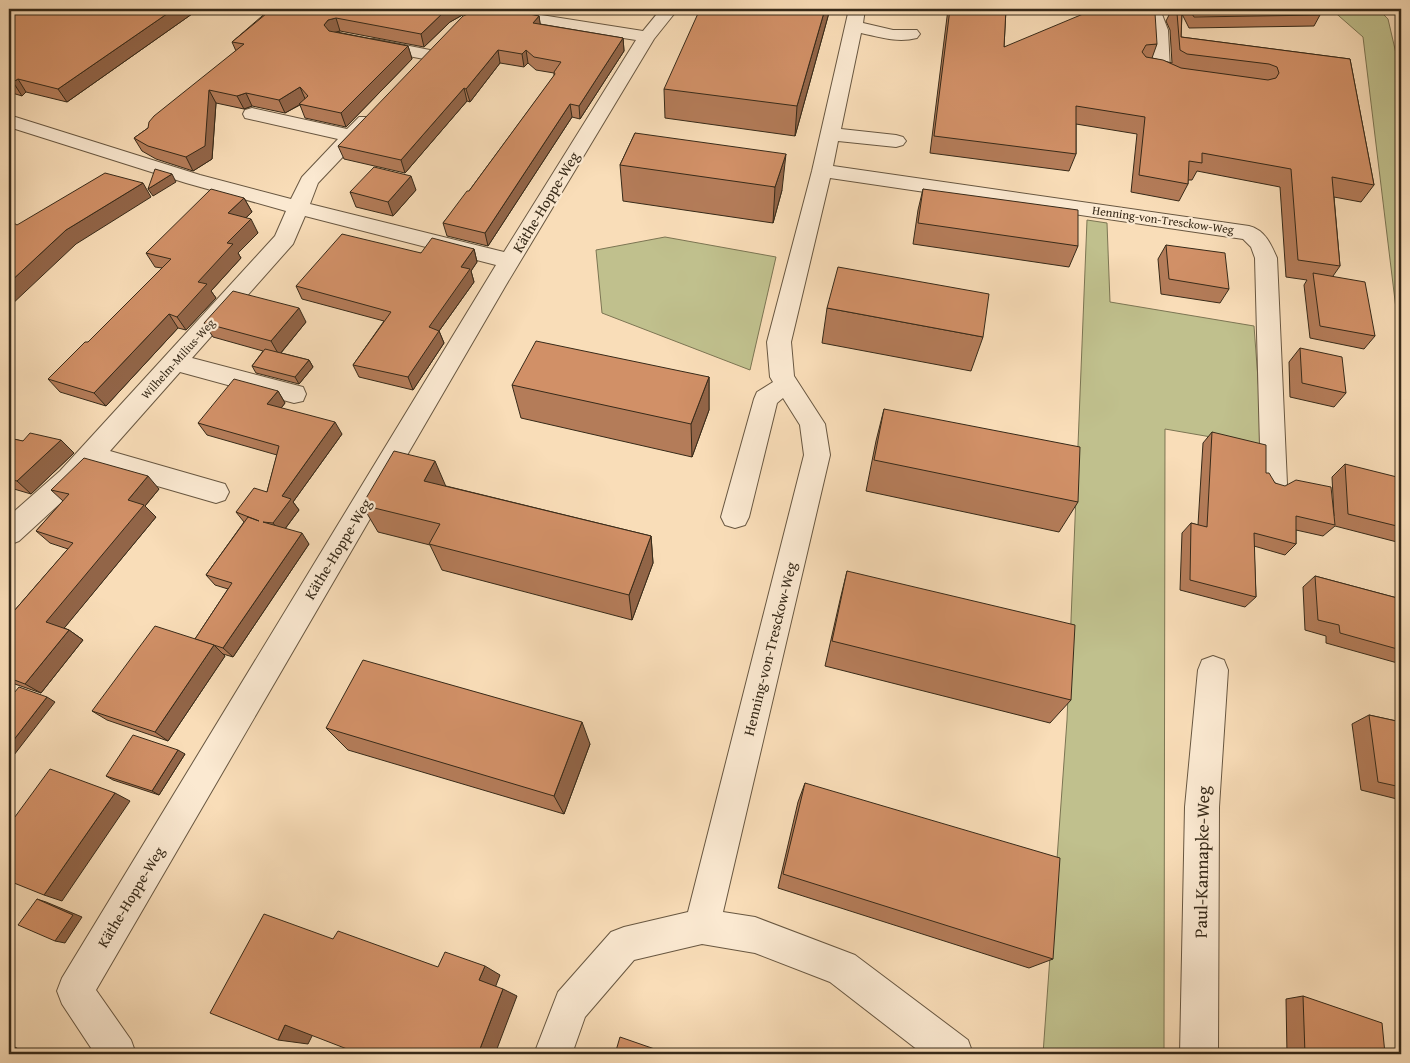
<svg xmlns="http://www.w3.org/2000/svg" width="1410" height="1063" font-family="'Gentium Book Plus',serif">
	<rect width="100%" height="100%" fill="#f9ddb8"/>
	<filter id="stains"><feTurbulence type="fractalNoise" baseFrequency=".004" numOctaves="4"/><feColorMatrix values="0 0 0 0 .2 0 0 0 0 .09 0 0 0 0 .02 0 0 0 .5 -.17"/></filter>
	<radialGradient id="worn" r=".72"><stop offset=".6" stop-color="#630" stop-opacity="0"/><stop offset="1" stop-color="#630" stop-opacity=".3"/></radialGradient>
	<g fill="#c0c08d" stroke="#7c7553">
		<path d="M 1331,9 L 1378,9 L 1388,19 L 1401,75 L 1401,350 L 1363,37 Z"/>
		<path d="M 1087,220 L 1107,223 L 1110,302 L 1254,326 L 1263,446 L 1165,429 L 1164,1054 L 1043,1054 L 1067,720 Z"/>
		<path d="M 665,237 L 776,257 L 750,370 L 602,313 L 596,250 Z"/>
	</g>
	<g fill="none" stroke-linecap="round" stroke-linejoin="round">
		<defs>
			<g id="minor">
				<path d="M 503,9 L 643,31 L 661,9 L 678,9 L 654,39 L 506,285 L 96,990 L 131,1040 L 136,1054 L 95,1054 L 62,1004 L 57,991 L 62,978 L 496,265 L 305,216 L 293,244 L 192,358 L 303,387 L 306,394 L 303,401 L 294,403 L 180,372 L 110,451 L 225,484 L 229,492 L 225,500 L 216,503 L 95,468 L 78,487 L 19,541 L 9,545 L 9,516 L 60,471 L 275,236 L 286,211 L 186,183 L 9,127 L 9,115 L 200,175 L 291,199 L 302,177 L 338,139 L 245,118 L 243,114 L 245,110 L 252,108 L 347,129 L 359,117 L 373,117 L 376,121 L 373,125 L 318,183 L 310,204 L 504,252 L 636,40 L 497,18 L 495,14 L 497,10 Z"/>
				<path d="M 849,9 L 865,9 L 863,23 L 893,30 L 917,30 L 920,34 L 917,38 C 897,43 880,37 861,33 L 841,129 L 896,135 L 903,137 L 906,141 L 903,145 L 896,147 L 838,141 L 833,166 L 1249,226 C 1265,230 1271,244 1277,258 L 1287,484 L 1283,492 L 1274,495 L 1265,492 L 1261,484 L 1255,258 L 1251,247 L 1243,239 L 830,178 L 791,342 L 794,376 L 825,424 L 830,455 L 723,912 L 755,917 L 855,955 L 968,1040 L 973,1054 L 923,1054 L 830,982 L 755,953 L 702,944 L 634,960 L 585,1017 L 572,1054 L 534,1054 L 558,992 L 611,932 L 624,927 L 688,912 L 804,455 L 800,425 L 783,398 L 777,403 L 749,517 L 745,525 L 735,528 L 725,525 L 721,517 L 754,399 L 757,392 L 773,382 L 770,377 L 767,342 L 812,171 Z"/>
				<path d="M 1144,9 L 1160,9 L 1168,30 L 1170,70 L 1167,74 L 1161,75 L 1139,72 L 1136,68 L 1139,64 L 1152,63 L 1150,30 Z"/>
				<path d="M 374,39 L 435,51 L 438,55 L 435,59 L 429,60 L 368,48 L 365,44 L 368,40 Z"/>
				<path d="M 1213,656 L 1224,660 L 1228,670 L 1219,807 L 1218,1054 L 1180,1054 L 1185,807 L 1198,670 L 1202,660 Z"/>
			</g>
		</defs>
		<use href="#minor" stroke="#685741" stroke-width="2"/>
		<use href="#minor" fill="#fbe9d1" fill-rule="evenodd"/>
	</g>
	<g fill="#b47c59" stroke="#372a19">
		<path d="M 9,9 L 199,9 L 67,102 L 26,92 L 22,96 L 9,92 Z"/>
		<path d="M 505,9 L 539,16 L 540,24 L 623,38 L 624,51 L 580,119 L 572,117 L 488,246 L 447,236 L 443,223 L 469,191 L 554,76 L 554,73 L 536,70 L 528,63 L 524,67 L 500,63 L 470,102 L 467,101 L 405,173 L 344,159 L 338,146 L 473,12 L 466,13 L 450,22 L 424,47 L 340,31 L 337,32 L 408,46 L 412,59 L 346,127 L 305,118 L 300,105 L 285,113 L 252,106 L 244,109 L 216,103 L 212,159 L 193,171 L 156,159 L 142,151 L 134,138 L 148,128 L 236,51 L 232,42 L 269,10 Z"/>
		<path d="M 830,9 L 795,136 L 665,118 L 664,89 Z"/>
		<path d="M 948,9 L 1006,9 L 1004,47 L 1157,44 L 1152,58 L 1172,63 L 1170,30 L 1166,21 L 1172,9 L 1314,9 L 1320,15 L 1314,26 L 1189,28 L 1182,14 L 1181,37 L 1350,59 L 1374,185 L 1361,202 L 1334,197 L 1340,266 L 1333,276 L 1375,336 L 1364,349 L 1310,338 L 1304,285 L 1307,280 L 1286,277 L 1280,187 L 1197,171 L 1192,180 L 1188,180 L 1188,184 L 1179,201 L 1131,192 L 1137,134 L 1076,124 L 1076,154 L 1069,171 L 930,153 Z"/>
		<path d="M 635,133 L 782,190 L 773,223 L 623,201 L 620,165 Z"/>
		<path d="M 923,189 L 1078,246 L 1069,267 L 913,244 L 918,210 Z"/>
		<path d="M 416,190 L 393,216 L 356,207 L 350,192 Z"/>
		<path d="M 244,198 L 252,212 L 246,218 L 258,233 L 238,253 L 241,258 L 211,291 L 216,298 L 186,330 L 178,328 L 106,406 L 60,392 L 48,379 L 88,342 L 162,268 L 155,267 L 146,253 Z"/>
		<path d="M 1166,245 L 1229,289 L 1220,303 L 1161,294 L 1158,259 Z"/>
		<path d="M 474,249 L 477,262 L 471,271 L 474,282 L 439,331 L 444,343 L 413,390 L 359,377 L 353,365 L 384,321 L 302,299 L 296,286 L 421,253 Z"/>
		<path d="M 827,308 L 983,337 L 971,371 L 822,343 Z"/>
		<path d="M 306,322 L 281,353 L 309,360 L 313,367 L 299,384 L 256,373 L 252,366 L 263,351 L 213,337 L 204,323 Z"/>
		<path d="M 1300,348 L 1346,393 L 1334,407 L 1290,397 L 1289,362 Z"/>
		<path d="M 709,377 L 709,410 L 692,457 L 521,418 L 512,385 Z"/>
		<path d="M 278,391 L 285,403 L 281,408 L 342,434 L 293,502 L 299,510 L 285,529 L 309,544 L 233,657 L 223,654 L 225,656 L 168,741 L 107,720 L 92,711 L 195,639 L 228,589 L 215,585 L 206,575 L 244,522 L 236,512 L 267,492 L 277,455 L 207,435 L 198,423 Z"/>
		<path d="M 884,409 L 1078,502 L 1059,532 L 866,491 L 876,441 Z"/>
		<path d="M 1212,432 L 1266,473 L 1275,483 L 1334,516 L 1332,477 L 1345,464 L 1401,527 L 1401,539 L 1397,542 L 1335,526 L 1323,536 L 1296,530 L 1296,544 L 1285,555 L 1254,546 L 1256,597 L 1245,607 L 1180,590 L 1182,533 L 1191,523 L 1198,525 L 1203,443 Z"/>
		<path d="M 9,438 L 74,453 L 31,494 L 14,489 L 9,496 Z"/>
		<path d="M 446,486 L 651,536 L 653,563 L 632,620 L 442,570 L 430,545 L 378,532 L 362,505 Z"/>
		<path d="M 159,489 L 145,506 L 156,517 L 64,628 L 69,630 L 83,640 L 41,693 L 9,682 L 9,609 L 14,611 L 68,549 L 50,543 L 36,531 L 63,501 L 51,490 Z"/>
		<path d="M 847,571 L 1071,700 L 1050,723 L 825,666 L 840,600 Z"/>
		<path d="M 1315,576 L 1401,599 L 1401,664 L 1326,643 L 1326,636 L 1305,630 L 1303,587 Z"/>
		<path d="M 1369,715 L 1401,722 L 1401,800 L 1361,790 L 1352,724 Z"/>
		<path d="M 326,728 L 590,744 L 564,814 L 348,750 Z"/>
		<path d="M 185,754 L 159,795 L 113,780 L 106,776 Z"/>
		<path d="M 805,783 L 1053,959 L 1029,968 L 778,888 L 798,802 Z"/>
		<path d="M 1303,996 L 1385,1054 L 1287,1054 L 1286,999 Z"/>
	</g>
	<g fill="#926548" stroke="#372a19">
		<path d="M 174,9 L 199,9 L 67,102 L 58,89 Z"/>
		<path d="M 447,9 L 493,9 L 466,13 L 450,22 L 424,47 L 421,34 Z"/>
		<path d="M 825,9 L 830,9 L 795,136 L 797,106 Z"/>
		<path d="M 539,16 L 541,29 L 533,23 Z"/>
		<path d="M 336,18 L 340,31 L 332,33 L 329,38 L 324,25 L 328,20 Z"/>
		<path d="M 623,38 L 624,51 L 580,119 L 579,106 Z"/>
		<path d="M 408,46 L 412,59 L 346,127 L 341,113 Z"/>
		<path d="M 498,50 L 500,63 L 470,102 L 466,89 Z"/>
		<path d="M 526,50 L 528,63 L 524,67 L 522,54 Z"/>
		<path d="M 18,79 L 26,92 L 22,96 L 13,82 Z"/>
		<path d="M 300,87 L 306,101 L 285,113 L 279,100 Z"/>
		<path d="M 464,88 L 467,101 L 405,173 L 401,160 Z"/>
		<path d="M 209,90 L 216,103 L 212,159 L 193,171 L 186,157 Z"/>
		<path d="M 246,93 L 252,106 L 244,109 L 237,96 Z"/>
		<path d="M 570,104 L 572,117 L 488,246 L 485,233 Z"/>
		<path d="M 786,154 L 782,190 L 773,223 L 775,187 Z"/>
		<path d="M 172,174 L 176,182 L 153,196 L 148,189 Z"/>
		<path d="M 411,176 L 416,190 L 393,216 L 388,202 Z"/>
		<path d="M 143,183 L 151,197 L 76,244 L 9,307 L 9,283 L 66,230 Z"/>
		<path d="M 244,198 L 252,212 L 236,227 L 228,213 Z"/>
		<path d="M 251,219 L 258,233 L 238,253 L 241,258 L 211,291 L 216,298 L 186,330 L 177,317 L 198,282 L 227,243 Z"/>
		<path d="M 474,249 L 477,262 L 471,271 L 474,282 L 439,331 L 444,343 L 413,390 L 408,377 L 429,327 L 461,267 Z"/>
		<path d="M 299,308 L 306,322 L 279,355 L 271,341 Z"/>
		<path d="M 169,314 L 178,328 L 106,406 L 94,393 Z"/>
		<path d="M 309,360 L 313,367 L 299,384 L 295,377 Z"/>
		<path d="M 709,377 L 709,410 L 692,457 L 691,424 Z"/>
		<path d="M 278,391 L 285,403 L 275,416 L 267,404 Z"/>
		<path d="M 335,422 L 342,434 L 293,502 L 299,510 L 281,534 L 273,523 L 282,496 Z"/>
		<path d="M 61,440 L 74,453 L 31,494 L 17,481 Z"/>
		<path d="M 435,461 L 447,489 L 424,481 Z"/>
		<path d="M 148,476 L 159,489 L 145,506 L 156,517 L 61,632 L 46,622 L 128,500 Z"/>
		<path d="M 9,485 L 14,489 L 9,496 Z"/>
		<path d="M 302,533 L 309,544 L 233,657 L 223,648 Z"/>
		<path d="M 651,536 L 653,563 L 632,620 L 629,595 Z"/>
		<path d="M 69,630 L 83,640 L 41,693 L 25,684 Z"/>
		<path d="M 214,645 L 225,656 L 168,741 L 155,732 Z"/>
		<path d="M 47,697 L 55,702 L 14,755 L 9,752 L 9,746 Z"/>
		<path d="M 582,722 L 590,744 L 564,814 L 554,796 Z"/>
		<path d="M 178,750 L 185,754 L 159,795 L 152,791 Z"/>
		<path d="M 115,793 L 130,801 L 62,901 L 44,895 Z"/>
		<path d="M 37,899 L 46,902 L 82,917 L 65,943 L 55,941 Z"/>
		<path d="M 485,966 L 500,975 L 495,988 L 479,980 Z"/>
		<path d="M 503,989 L 517,996 L 495,1054 L 478,1054 Z"/>
		<path d="M 285,1025 L 315,1030 L 308,1044 L 278,1040 Z"/>
		<path d="M 9,1044 L 28,1054 L 9,1054 Z"/>
	</g>
	<g fill="#d19067" stroke="#372a19">
		<path d="M 9,9 L 174,9 L 58,89 L 18,79 L 13,82 L 9,81 Z"/>
		<path d="M 272,9 L 447,9 L 421,34 L 336,18 L 328,20 L 324,25 L 329,31 L 408,46 L 341,113 L 299,104 L 308,96 L 300,87 L 279,100 L 246,93 L 237,96 L 209,90 L 205,146 L 186,157 L 148,146 L 134,138 L 148,128 L 149,122 L 154,116 L 244,44 L 232,42 Z"/>
		<path d="M 480,9 L 505,9 L 539,16 L 533,23 L 623,38 L 579,106 L 570,104 L 485,233 L 443,223 L 467,191 L 469,191 L 555,74 L 554,72 L 561,62 L 534,57 L 526,50 L 522,54 L 498,50 L 466,89 L 464,88 L 401,160 L 338,146 L 463,16 Z"/>
		<path d="M 700,9 L 825,9 L 797,106 L 664,89 Z"/>
		<path d="M 950,9 L 1006,9 L 1004,47 L 1095,9 L 1154,9 L 1155,13 L 1157,44 L 1146,45 L 1142,52 L 1146,57 L 1163,60 L 1181,68 L 1268,80 L 1276,78 L 1279,73 L 1277,67 L 1269,64 L 1187,54 L 1180,50 L 1177,13 L 1176,9 L 1182,9 L 1181,37 L 1350,59 L 1374,185 L 1332,177 L 1340,266 L 1298,260 L 1291,169 L 1202,153 L 1202,163 L 1189,161 L 1188,184 L 1139,175 L 1145,117 L 1076,106 L 1076,154 L 934,136 Z"/>
		<path d="M 1189,9 L 1314,9 L 1320,15 L 1194,17 Z"/>
		<path d="M 635,133 L 786,154 L 775,187 L 620,165 Z"/>
		<path d="M 374,167 L 411,176 L 388,202 L 350,192 Z"/>
		<path d="M 155,169 L 172,174 L 148,189 Z"/>
		<path d="M 105,173 L 143,183 L 66,230 L 9,283 L 9,220 L 17,225 Z"/>
		<path d="M 211,189 L 244,198 L 228,213 L 251,219 L 227,243 L 233,244 L 198,282 L 207,284 L 177,317 L 169,314 L 94,393 L 48,379 L 85,342 L 88,342 L 171,259 L 146,253 Z"/>
		<path d="M 923,189 L 1078,210 L 1078,246 L 918,223 Z"/>
		<path d="M 342,234 L 421,253 L 432,238 L 474,249 L 461,267 L 470,269 L 429,327 L 439,331 L 408,377 L 353,365 L 391,312 L 296,286 Z"/>
		<path d="M 1166,245 L 1225,253 L 1229,289 L 1169,279 Z"/>
		<path d="M 838,267 L 989,294 L 983,337 L 827,308 Z"/>
		<path d="M 1313,273 L 1365,282 L 1375,336 L 1320,326 Z"/>
		<path d="M 233,291 L 299,308 L 271,341 L 204,323 Z"/>
		<path d="M 536,341 L 709,377 L 691,424 L 512,385 Z"/>
		<path d="M 1300,348 L 1342,357 L 1346,393 L 1302,383 Z"/>
		<path d="M 265,349 L 309,360 L 295,377 L 252,366 Z"/>
		<path d="M 234,379 L 278,391 L 267,404 L 335,422 L 282,496 L 291,499 L 273,523 L 263,522 L 302,533 L 223,648 L 195,639 L 232,583 L 206,575 L 248,517 L 259,521 L 236,512 L 254,488 L 267,492 L 279,446 L 198,423 Z"/>
		<path d="M 884,409 L 1080,447 L 1078,502 L 874,460 Z"/>
		<path d="M 1212,432 L 1266,445 L 1266,473 L 1269,473 L 1275,483 L 1285,486 L 1296,480 L 1331,487 L 1335,525 L 1296,516 L 1296,544 L 1254,533 L 1256,597 L 1190,580 L 1191,523 L 1207,527 Z"/>
		<path d="M 30,433 L 61,440 L 17,481 L 9,479 L 9,438 L 23,441 Z"/>
		<path d="M 394,451 L 435,461 L 424,481 L 651,536 L 629,595 L 429,544 L 440,524 L 362,505 Z"/>
		<path d="M 84,458 L 148,476 L 128,500 L 144,505 L 46,622 L 69,630 L 25,684 L 9,678 L 9,609 L 14,611 L 73,543 L 36,531 L 69,494 L 51,490 Z"/>
		<path d="M 1345,464 L 1401,478 L 1401,527 L 1348,514 Z"/>
		<path d="M 847,571 L 1075,625 L 1071,700 L 832,641 Z"/>
		<path d="M 1315,576 L 1401,599 L 1401,650 L 1340,633 L 1339,625 L 1318,620 Z"/>
		<path d="M 155,626 L 214,645 L 155,732 L 92,711 Z"/>
		<path d="M 363,660 L 582,722 L 554,796 L 326,728 Z"/>
		<path d="M 19,687 L 47,697 L 9,746 L 9,699 Z"/>
		<path d="M 1369,715 L 1401,722 L 1401,787 L 1378,782 Z"/>
		<path d="M 133,735 L 178,750 L 152,791 L 106,776 Z"/>
		<path d="M 50,769 L 115,793 L 44,895 L 9,881 L 9,825 Z"/>
		<path d="M 805,783 L 1060,858 L 1053,959 L 783,874 Z"/>
		<path d="M 37,899 L 73,915 L 55,941 L 18,925 Z"/>
		<path d="M 264,914 L 333,939 L 338,931 L 438,967 L 445,952 L 485,966 L 479,980 L 503,989 L 478,1054 L 360,1054 L 285,1025 L 278,1040 L 210,1013 Z"/>
		<path d="M 1303,996 L 1382,1023 L 1385,1054 L 1305,1054 Z"/>
		<path d="M 620,1037 L 669,1054 L 615,1054 Z"/>
	</g>
	<g text-anchor="middle" stroke-width="4.5" stroke-linejoin="round" paint-order="stroke">
		<g font-size="12" fill="#372a19" stroke="#fbe9d1">
			<text transform="translate(1163 220) rotate(8)" y="4">Henning-von-Tresckow-Weg</text>
			<text transform="translate(178 359) rotate(-48)" y="4">Wilhelm-Milius-Weg</text>
		</g>
		<g font-size="15" fill="#372a19" stroke="#fbe9d1">
			<text transform="translate(546 202) rotate(-59)" y="5">Käthe-Hoppe-Weg</text>
			<text transform="translate(338 549) rotate(-59)" y="5">Käthe-Hoppe-Weg</text>
			<text transform="translate(770 649) rotate(-76)" y="5">Henning-von-Tresckow-Weg</text>
			<text transform="translate(131 897) rotate(-59)" y="5">Käthe-Hoppe-Weg</text>
		</g>
		<g font-size="18" fill="#372a19" stroke="#fbe9d1">
			<text transform="translate(1202 862) rotate(-89)" y="6">Paul-Kannapke-Weg</text>
		</g>
	</g>
	<rect width="1410" height="1063" fill="none" stroke="#f9ddb8" stroke-width="30"/>
	<rect x="10" y="10" width="1390" height="1043" fill="none" stroke="#372a19" stroke-width="2.5"/>
	<rect x="15" y="15" width="1380" height="1033" fill="none" stroke="#372a19"/>
	<rect width="100%" height="100%" filter="url(#stains)"/>
	<rect width="100%" height="100%" fill="url(#worn)"/>
</svg>
